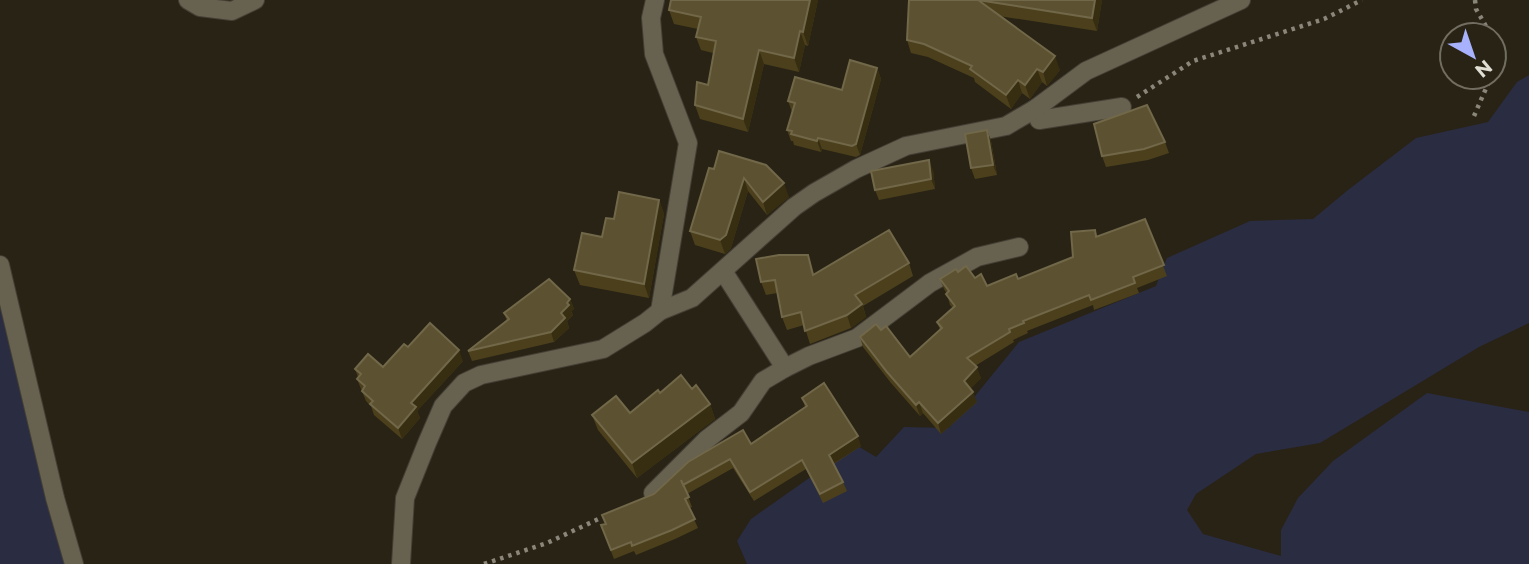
<svg xmlns="http://www.w3.org/2000/svg" width="1529" height="564" font-family="Montserrat,sans-serif">
	<rect width="100%" height="100%" fill="#292315"/>
	<g fill="#2a2c42">
		<path d="M 1529,75 L 1529,323 L 1479,347 L 1320,443 L 1256,454 L 1196,494 L 1187,510 L 1203,534 L 1281,556 L 1281,530 L 1298,498 L 1333,461 L 1427,393 L 1529,412 L 1529,564 L 747,564 L 737,541 L 751,519 L 856,445 L 876,457 L 904,427 L 949,428 L 1019,342 L 1156,286 L 1167,258 L 1250,221 L 1313,219 L 1348,190 L 1416,138 L 1488,122 L 1517,82 Z"/>
		<path d="M 0,297 L 69,564 L 0,564 Z"/>
	</g>
	<g fill="none" stroke-linecap="round" stroke-linejoin="round">
		<defs>
			<g id="minor">
				<path d="M 188,0 L 200,7 L 232,11 L 255,0"/>
				<path d="M 655,0 L 651,18 L 654,54 L 688,143 L 660,311"/>
				<path d="M 1035,109 L 1039,120 L 1122,107"/>
				<path d="M 0,265 L 55,498 L 74,564"/>
				<path d="M 785,368 L 809,356 L 857,338 L 930,283 L 977,257 L 1019,247"/>
				<path d="M 653,493 L 706,440 L 741,413 L 763,381 L 785,368 L 723,271"/>
				<path d="M 401,564 L 405,498 L 427,443 L 443,406 L 464,383 L 481,375 L 603,349 L 645,323 L 660,311 L 692,298 L 794,207 L 814,193 L 856,169 L 906,146 L 1006,126 L 1035,109 L 1086,71 L 1241,0"/>
			</g>
		</defs>
		<use href="#minor" stroke="#433f34" stroke-width="20"/>
		<g stroke="#8a867a" stroke-width="4.5" stroke-dasharray="3.5 5" stroke-linecap="butt">
			<path d="M 1475,0 L 1476,9 L 1491,35"/>
			<path d="M 1494,40 L 1504,57 L 1494,71"/>
			<path d="M 1137,97 L 1193,61 L 1324,19 L 1362,0"/>
			<path d="M 1474,116 L 1491,77"/>
			<path d="M 484,564 L 547,543 L 607,515"/>
		</g>
		<use href="#minor" stroke="#676150" stroke-width="18"/>
	</g>
	<g fill="#4c401c">
		<path d="M 671,0 L 818,0 L 808,46 L 805,45 L 799,72 L 764,64 L 748,132 L 700,119 L 695,105 L 708,85 L 713,53 L 701,50 L 696,37 L 698,29 L 674,24 L 669,10 Z"/>
		<path d="M 909,0 L 1102,0 L 1097,31 L 999,16 L 1060,70 L 1047,86 L 1042,82 L 1030,99 L 1022,93 L 1011,109 L 975,82 L 974,78 L 928,57 L 911,53 L 907,40 Z"/>
		<path d="M 877,68 L 881,79 L 860,155 L 856,157 L 822,149 L 821,152 L 794,145 L 793,141 L 791,141 L 787,130 L 792,112 L 788,101 L 842,90 Z"/>
		<path d="M 987,130 L 991,141 L 997,175 L 975,179 L 971,168 Z"/>
		<path d="M 1165,142 L 1169,153 L 1148,160 L 1106,167 L 1102,156 Z"/>
		<path d="M 719,151 L 789,197 L 767,215 L 748,191 L 731,248 L 725,254 L 695,245 L 690,231 L 714,169 Z"/>
		<path d="M 933,170 L 935,189 L 879,200 L 875,190 Z"/>
		<path d="M 659,200 L 664,214 L 649,298 L 580,285 L 574,270 L 602,237 L 614,219 Z"/>
		<path d="M 1145,219 L 1167,276 L 1137,288 L 1139,293 L 1094,310 L 1093,305 L 1027,331 L 1028,333 L 1013,340 L 1014,342 L 975,366 L 981,378 L 970,389 L 977,402 L 941,434 L 923,413 L 920,416 L 891,383 L 863,347 L 860,337 L 881,330 L 910,357 L 940,330 L 937,322 L 953,308 L 950,305 L 947,294 L 944,289 L 940,279 L 958,272 L 975,278 L 987,286 L 1018,279 L 1073,257 L 1095,230 L 1098,237 Z"/>
		<path d="M 808,255 L 814,274 L 909,263 L 913,276 L 863,306 L 866,317 L 851,328 L 810,344 L 804,325 L 787,330 L 782,317 L 777,293 L 766,295 L 761,282 Z"/>
		<path d="M 570,299 L 574,309 L 571,311 L 573,315 L 567,321 L 569,328 L 554,342 L 472,361 L 468,351 L 507,321 L 504,313 Z"/>
		<path d="M 408,347 L 463,361 L 417,411 L 420,418 L 402,439 L 374,415 L 371,406 L 366,401 L 357,379 L 358,377 L 355,369 L 383,367 Z"/>
		<path d="M 692,389 L 710,404 L 715,419 L 637,478 L 598,430 L 592,415 L 630,413 L 660,393 Z"/>
		<path d="M 802,398 L 861,446 L 834,464 L 843,482 L 847,491 L 823,503 L 806,469 L 754,501 L 733,468 L 687,494 L 692,507 L 689,508 L 698,528 L 675,539 L 636,555 L 634,551 L 614,559 L 601,525 L 605,524 L 654,494 L 751,444 L 805,407 Z"/>
	</g>
	<g fill="#372d11">
		<path d="M 810,0 L 818,0 L 808,46 L 803,32 Z"/>
		<path d="M 1095,0 L 1102,0 L 1097,31 L 1092,18 Z"/>
		<path d="M 800,31 L 805,45 L 799,72 L 794,58 Z"/>
		<path d="M 759,50 L 764,64 L 748,132 L 743,119 Z"/>
		<path d="M 1055,56 L 1060,70 L 1047,86 L 1043,72 Z"/>
		<path d="M 877,68 L 881,79 L 860,155 L 856,144 Z"/>
		<path d="M 1037,69 L 1042,82 L 1030,99 L 1025,85 Z"/>
		<path d="M 1018,80 L 1022,93 L 1011,109 L 1006,95 Z"/>
		<path d="M 987,130 L 991,141 L 997,175 L 993,165 Z"/>
		<path d="M 818,138 L 822,149 L 821,152 L 817,141 Z"/>
		<path d="M 929,160 L 933,170 L 935,189 L 931,179 Z"/>
		<path d="M 744,178 L 748,191 L 731,248 L 725,254 L 720,240 Z"/>
		<path d="M 784,183 L 789,197 L 767,215 L 763,202 Z"/>
		<path d="M 659,200 L 664,214 L 649,298 L 644,284 Z"/>
		<path d="M 570,299 L 574,309 L 571,312 L 573,315 L 567,321 L 569,328 L 554,342 L 551,332 L 567,303 Z"/>
		<path d="M 862,304 L 866,317 L 851,328 L 847,315 Z"/>
		<path d="M 459,350 L 463,361 L 417,411 L 420,418 L 402,439 L 398,428 L 411,403 Z"/>
		<path d="M 977,367 L 981,378 L 968,392 L 964,381 Z"/>
		<path d="M 973,392 L 977,402 L 941,434 L 938,423 Z"/>
		<path d="M 919,402 L 923,413 L 920,416 L 916,405 Z"/>
		<path d="M 710,404 L 715,419 L 637,478 L 632,463 Z"/>
		<path d="M 858,436 L 861,446 L 833,464 L 829,455 Z"/>
	</g>
	<g fill="#5c5130" stroke="#716749" stroke-width="2">
		<path d="M 671,0 L 810,0 L 803,32 L 800,31 L 794,58 L 759,50 L 743,119 L 695,105 L 697,82 L 708,85 L 716,41 L 696,37 L 701,17 L 669,10 Z"/>
		<path d="M 909,0 L 1095,0 L 1092,18 L 978,0 L 1055,56 L 1043,72 L 1037,69 L 1025,85 L 1018,80 L 1006,95 L 970,69 L 972,66 L 924,44 L 907,40 Z"/>
		<path d="M 850,60 L 877,68 L 856,144 L 852,146 L 818,138 L 817,141 L 791,134 L 792,131 L 787,130 L 795,103 L 788,101 L 795,77 L 842,90 Z"/>
		<path d="M 1147,105 L 1165,142 L 1144,149 L 1102,156 L 1094,124 Z"/>
		<path d="M 987,130 L 993,165 L 971,168 L 965,134 Z"/>
		<path d="M 719,151 L 766,165 L 784,183 L 763,202 L 744,178 L 726,235 L 720,240 L 690,231 L 709,168 L 714,169 Z"/>
		<path d="M 929,160 L 931,179 L 875,190 L 871,171 Z"/>
		<path d="M 619,192 L 659,200 L 644,284 L 574,270 L 582,233 L 602,237 L 606,218 L 614,219 Z"/>
		<path d="M 1145,219 L 1164,265 L 1133,277 L 1135,283 L 1091,300 L 1089,295 L 1023,321 L 1024,323 L 1009,329 L 1010,332 L 967,358 L 977,367 L 964,381 L 973,392 L 938,423 L 919,402 L 916,405 L 887,372 L 860,337 L 876,324 L 881,330 L 886,326 L 910,357 L 942,328 L 937,322 L 955,306 L 946,294 L 949,291 L 940,279 L 956,269 L 958,272 L 966,266 L 975,278 L 981,274 L 987,286 L 1016,274 L 1018,279 L 1073,257 L 1071,232 L 1095,230 L 1096,237 Z"/>
		<path d="M 889,230 L 909,263 L 855,295 L 862,304 L 847,315 L 805,331 L 801,312 L 782,317 L 775,280 L 761,282 L 756,259 L 779,255 L 808,255 L 813,275 Z"/>
		<path d="M 549,279 L 570,299 L 567,303 L 569,305 L 561,313 L 565,318 L 551,332 L 468,351 L 509,319 L 504,313 Z"/>
		<path d="M 430,323 L 459,350 L 411,403 L 416,407 L 398,428 L 370,404 L 373,401 L 362,391 L 365,386 L 357,379 L 361,374 L 355,369 L 368,354 L 383,367 L 404,344 L 408,347 Z"/>
		<path d="M 681,375 L 692,389 L 696,385 L 710,404 L 632,463 L 592,415 L 616,396 L 630,413 L 658,390 L 660,393 Z"/>
		<path d="M 824,383 L 858,436 L 829,455 L 843,482 L 820,494 L 802,460 L 750,492 L 730,459 L 683,485 L 681,480 L 689,497 L 685,499 L 695,519 L 672,530 L 632,546 L 631,542 L 611,550 L 601,525 L 606,524 L 602,515 L 654,494 L 688,462 L 743,430 L 751,444 L 807,406 L 802,398 Z"/>
	</g>
	<g transform="translate(1473 56) rotate(140)"><circle r="33" fill="#292315" stroke="#726d61" stroke-width="2"/>
	<path d="M0-5L12 26L0 18L-12 26Z" fill="#a7b1fc"/>
	<text y="-10" font-size="19" font-weight="bold" text-anchor="middle" fill="#e0ddd4">N</text>
	</g>
</svg>
